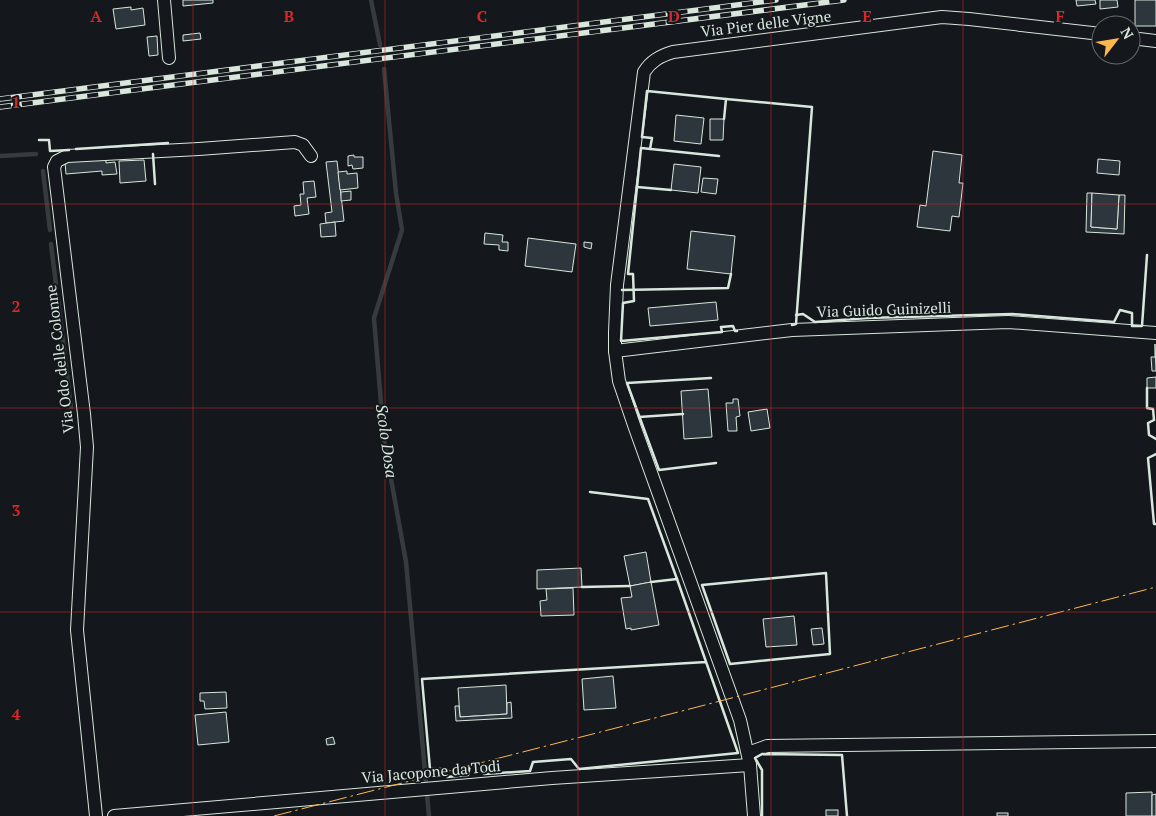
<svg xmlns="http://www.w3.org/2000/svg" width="1156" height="816" font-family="'PT Serif',serif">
	<rect width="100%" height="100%" fill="#14181c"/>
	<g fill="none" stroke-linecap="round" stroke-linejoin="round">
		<g stroke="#363b3e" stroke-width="4.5">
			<path d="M 371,0 L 380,45"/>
			<path d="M 384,69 L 396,193 L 402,230 L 374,318 L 384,440 L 406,562 L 429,816"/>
			<path d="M 0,156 L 36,154"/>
			<path d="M 43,171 L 50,230"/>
			<path d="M 51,244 L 56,285"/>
			<path d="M 58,299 L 71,408"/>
		</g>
	</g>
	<g fill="#2c363c" stroke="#d8e6dc">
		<path d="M 183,0 L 213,0 L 213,3 L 183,6 Z"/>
		<path d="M 1076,0 L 1095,0 L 1096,4 L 1077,6 Z"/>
		<path d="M 1100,0 L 1117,0 L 1118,7 L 1100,9 Z"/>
		<rect x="1135" y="0" width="21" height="26"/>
		<path d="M 131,7 L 131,10 L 143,8 L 145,25 L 116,29 L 113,9 Z"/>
		<path d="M 200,33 L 201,39 L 183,41 L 183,35 Z"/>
		<path d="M 157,36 L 158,55 L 149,56 L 147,37 Z"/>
		<path d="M 676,115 L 704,118 L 701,144 L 674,141 Z"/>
		<path d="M 710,119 L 724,119 L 723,140 L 710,140 Z"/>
		<path d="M 933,151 L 962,155 L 959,183 L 963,183 L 959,217 L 952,216 L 950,231 L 917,227 L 920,205 L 926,206 Z"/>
		<path d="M 354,155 L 354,157 L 363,157 L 363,168 L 353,169 L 352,165 L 348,166 L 348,156 Z"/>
		<path d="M 106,158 L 106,163 L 115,162 L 117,174 L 102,175 L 102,171 L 66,174 L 65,162 Z"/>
		<path d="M 1098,159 L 1120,161 L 1119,175 L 1097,173 Z"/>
		<path d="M 144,160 L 146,181 L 120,183 L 119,161 Z"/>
		<path d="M 337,161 L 344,221 L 326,223 L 325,213 L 332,212 L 326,162 Z"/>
		<path d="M 674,164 L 701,167 L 698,193 L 671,190 Z"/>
		<path d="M 347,171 L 347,174 L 357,173 L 358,188 L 340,190 L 338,172 Z"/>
		<path d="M 703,178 L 718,179 L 716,194 L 701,192 Z"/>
		<path d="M 314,181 L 316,197 L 307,198 L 309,214 L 295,216 L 294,206 L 301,205 L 300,194 L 304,194 L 303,182 Z"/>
		<path d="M 351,191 L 351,200 L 341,201 L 341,192 Z"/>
		<path d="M 1087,193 L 1092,193 L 1091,227 L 1117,229 L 1119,195 L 1125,195 L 1124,234 L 1086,232 Z"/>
		<path d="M 1092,193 L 1119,195 L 1117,229 L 1091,227 Z"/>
		<path d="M 335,222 L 336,236 L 321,237 L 320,224 Z"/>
		<path d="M 691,231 L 735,236 L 731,274 L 687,269 Z"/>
		<path d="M 485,233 L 503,235 L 502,242 L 508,242 L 508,251 L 499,250 L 499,245 L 484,244 Z"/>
		<path d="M 528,238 L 576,244 L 572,272 L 525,266 Z"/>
		<path d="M 584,242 L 592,243 L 591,249 L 584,247 Z"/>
		<path d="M 716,302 L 718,320 L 650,326 L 648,308 Z"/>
		<path d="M 1155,344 L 1156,371 L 1152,371 L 1151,357 L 1155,357 Z"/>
		<path d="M 1156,377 L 1156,388 L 1147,388 L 1147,378 Z"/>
		<path d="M 708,389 L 712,437 L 684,439 L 681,391 Z"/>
		<path d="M 733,399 L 738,399 L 740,416 L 736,417 L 737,431 L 728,431 L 726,403 L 733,403 Z"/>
		<path d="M 767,409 L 770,428 L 751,431 L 748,412 Z"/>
		<path d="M 646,552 L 651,582 L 630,586 L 624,556 Z"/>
		<path d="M 581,568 L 582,587 L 537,589 L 537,570 Z"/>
		<path d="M 651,582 L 659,625 L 631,630 L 631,628 L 626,629 L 621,598 L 632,597 L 630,586 Z"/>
		<path d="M 573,588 L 574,615 L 541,616 L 540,601 L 547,600 L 546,589 Z"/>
		<path d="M 794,616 L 797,645 L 766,647 L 763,619 Z"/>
		<path d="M 822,628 L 824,644 L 813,645 L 811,629 Z"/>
		<path d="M 613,676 L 616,708 L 584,710 L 582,679 Z"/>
		<path d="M 506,685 L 507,714 L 460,717 L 458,688 Z"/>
		<path d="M 226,692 L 227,708 L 205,709 L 204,701 L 200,701 L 200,693 Z"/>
		<path d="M 511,702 L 512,718 L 456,721 L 455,706 L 459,706 L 460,717 L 507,714 L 507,703 Z"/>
		<path d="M 226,712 L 229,742 L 198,745 L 195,715 Z"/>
		<path d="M 333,737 L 335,744 L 327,745 L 326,739 Z"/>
		<path d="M 1152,792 L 1152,816 L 1126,816 L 1126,793 Z"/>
		<path d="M 1156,794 L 1156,816 L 1152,816 L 1152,795 Z"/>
		<rect x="826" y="810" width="12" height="6"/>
		<rect x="997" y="813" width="11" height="3"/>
	</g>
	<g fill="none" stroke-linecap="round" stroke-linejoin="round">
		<defs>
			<g id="street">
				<path d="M 164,0 L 169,58"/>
				<path d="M 1131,38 L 1156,41"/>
				<path d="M 615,351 L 792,330 L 1008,322 L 1156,333"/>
				<path d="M 748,753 L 767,746 L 1156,741"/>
				<path d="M 96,816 L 77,630 L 87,447 L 84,414 L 54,167 L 57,161 L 67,156 L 199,149 L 295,142 L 303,145 L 311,156"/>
				<path d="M 114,816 L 552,778 L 750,765"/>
				<path d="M 754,816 L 750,765 L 740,720 L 635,428 L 619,381 L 615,351 L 615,332 L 617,285 L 644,72 C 651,61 660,56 673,52 L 942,17 L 969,19 L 1101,34"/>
			</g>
		</defs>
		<use href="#street" stroke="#d8e6dc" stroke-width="14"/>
		<use href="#street" stroke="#14181c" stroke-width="12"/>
		<defs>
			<g id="rail">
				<path d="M 0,99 L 776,0"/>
				<path d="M 0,107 L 844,0"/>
			</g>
		</defs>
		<use href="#rail" stroke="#d8e6dc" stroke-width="5.5"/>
		<use href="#rail" stroke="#14181c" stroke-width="4" stroke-dasharray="11" stroke-linecap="butt"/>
		<g stroke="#d8e6dc" stroke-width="2.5">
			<path d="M 726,99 L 812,107 L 796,324 L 792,325"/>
			<path d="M 39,140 L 49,140 L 50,151 L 69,150"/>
			<path d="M 76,149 L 168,143"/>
			<path d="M 650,149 L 652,138 L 642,137 L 647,91 L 726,99 L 724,119"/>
			<path d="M 153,154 L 155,184"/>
			<path d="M 637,187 L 628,274 L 633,274 L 634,301 L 623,303 L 621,341 L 722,332 L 721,327 L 733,326 L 735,331 L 737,331"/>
			<path d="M 671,190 L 637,187 L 641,148 L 719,156"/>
			<path d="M 622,290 L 728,288 L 731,274"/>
			<path d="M 796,315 L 803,314 L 815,322 L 867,318 L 1012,314 L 1114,322 L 1120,310 L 1132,313 L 1132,326 L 1142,326 L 1147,255"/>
			<path d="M 711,378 L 627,383 L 659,470 L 716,463"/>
			<path d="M 1147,388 L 1147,408 L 1153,409 L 1154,420 L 1148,423 L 1149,435 L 1156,439"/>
			<path d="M 639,417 L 683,414"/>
			<path d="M 1156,454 L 1148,458 L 1154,524 L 1156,524"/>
			<path d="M 590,492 L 648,499 L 677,579"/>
			<path d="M 826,573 L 830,654 L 730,664 L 702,585 Z"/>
			<path d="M 651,582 L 677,579 L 738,753 L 579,769 L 571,759 L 533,762 L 530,771 L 484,774 L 480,764 L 470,765 L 468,775 L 447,777 L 442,769 L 430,769 L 422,679 L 706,662"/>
			<path d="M 582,587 L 630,586"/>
			<path d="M 762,816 L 762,770 L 755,758 L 762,754 L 842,755 L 847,816"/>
		</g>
		<path stroke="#ffb74d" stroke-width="1" stroke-dasharray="18 4 2.5 4" stroke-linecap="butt" d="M 274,816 L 682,711 L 1156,587"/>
	</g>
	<path fill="none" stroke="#d62828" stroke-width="1" stroke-opacity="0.55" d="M 193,0 L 193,816M 385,0 L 385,816M 578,0 L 578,816M 771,0 L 771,816M 963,0 L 963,816M 0,204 L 1156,204M 0,408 L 1156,408M 0,612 L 1156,612"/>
	<g text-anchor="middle" stroke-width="4" stroke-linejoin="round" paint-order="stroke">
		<g font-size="15" fill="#d8e6dc" stroke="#14181c">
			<text transform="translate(766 24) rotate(-7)" y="5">Via Pier delle Vigne</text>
			<text transform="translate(884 310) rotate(-2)" y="5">Via Guido Guinizelli</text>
			<text transform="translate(60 359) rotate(-97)" y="5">Via Odo delle Colonne</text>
			<text transform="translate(431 772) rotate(-5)" y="5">Via Jacopone da Todi</text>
		</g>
		<g font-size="16" font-style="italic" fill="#d8e6dc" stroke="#14181c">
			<text transform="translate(387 441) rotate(82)" y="6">Scolo Dosa</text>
		</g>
	</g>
	<g font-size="16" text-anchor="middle" font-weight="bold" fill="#d62828" stroke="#14181c" stroke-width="4" stroke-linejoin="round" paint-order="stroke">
		<text x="96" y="22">A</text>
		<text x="289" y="22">B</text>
		<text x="482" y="22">C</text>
		<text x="674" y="22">D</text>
		<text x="867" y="22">E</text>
		<text x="1060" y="22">F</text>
		<text x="16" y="108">1</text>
		<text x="16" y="312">2</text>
		<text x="16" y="516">3</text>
		<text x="16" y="720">4</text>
	</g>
	<g transform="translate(1116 40) rotate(59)"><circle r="24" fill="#14181c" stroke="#626a69"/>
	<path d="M0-4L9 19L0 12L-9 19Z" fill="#ffb74d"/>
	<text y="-8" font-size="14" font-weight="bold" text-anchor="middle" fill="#d8e6dc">N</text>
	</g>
</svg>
